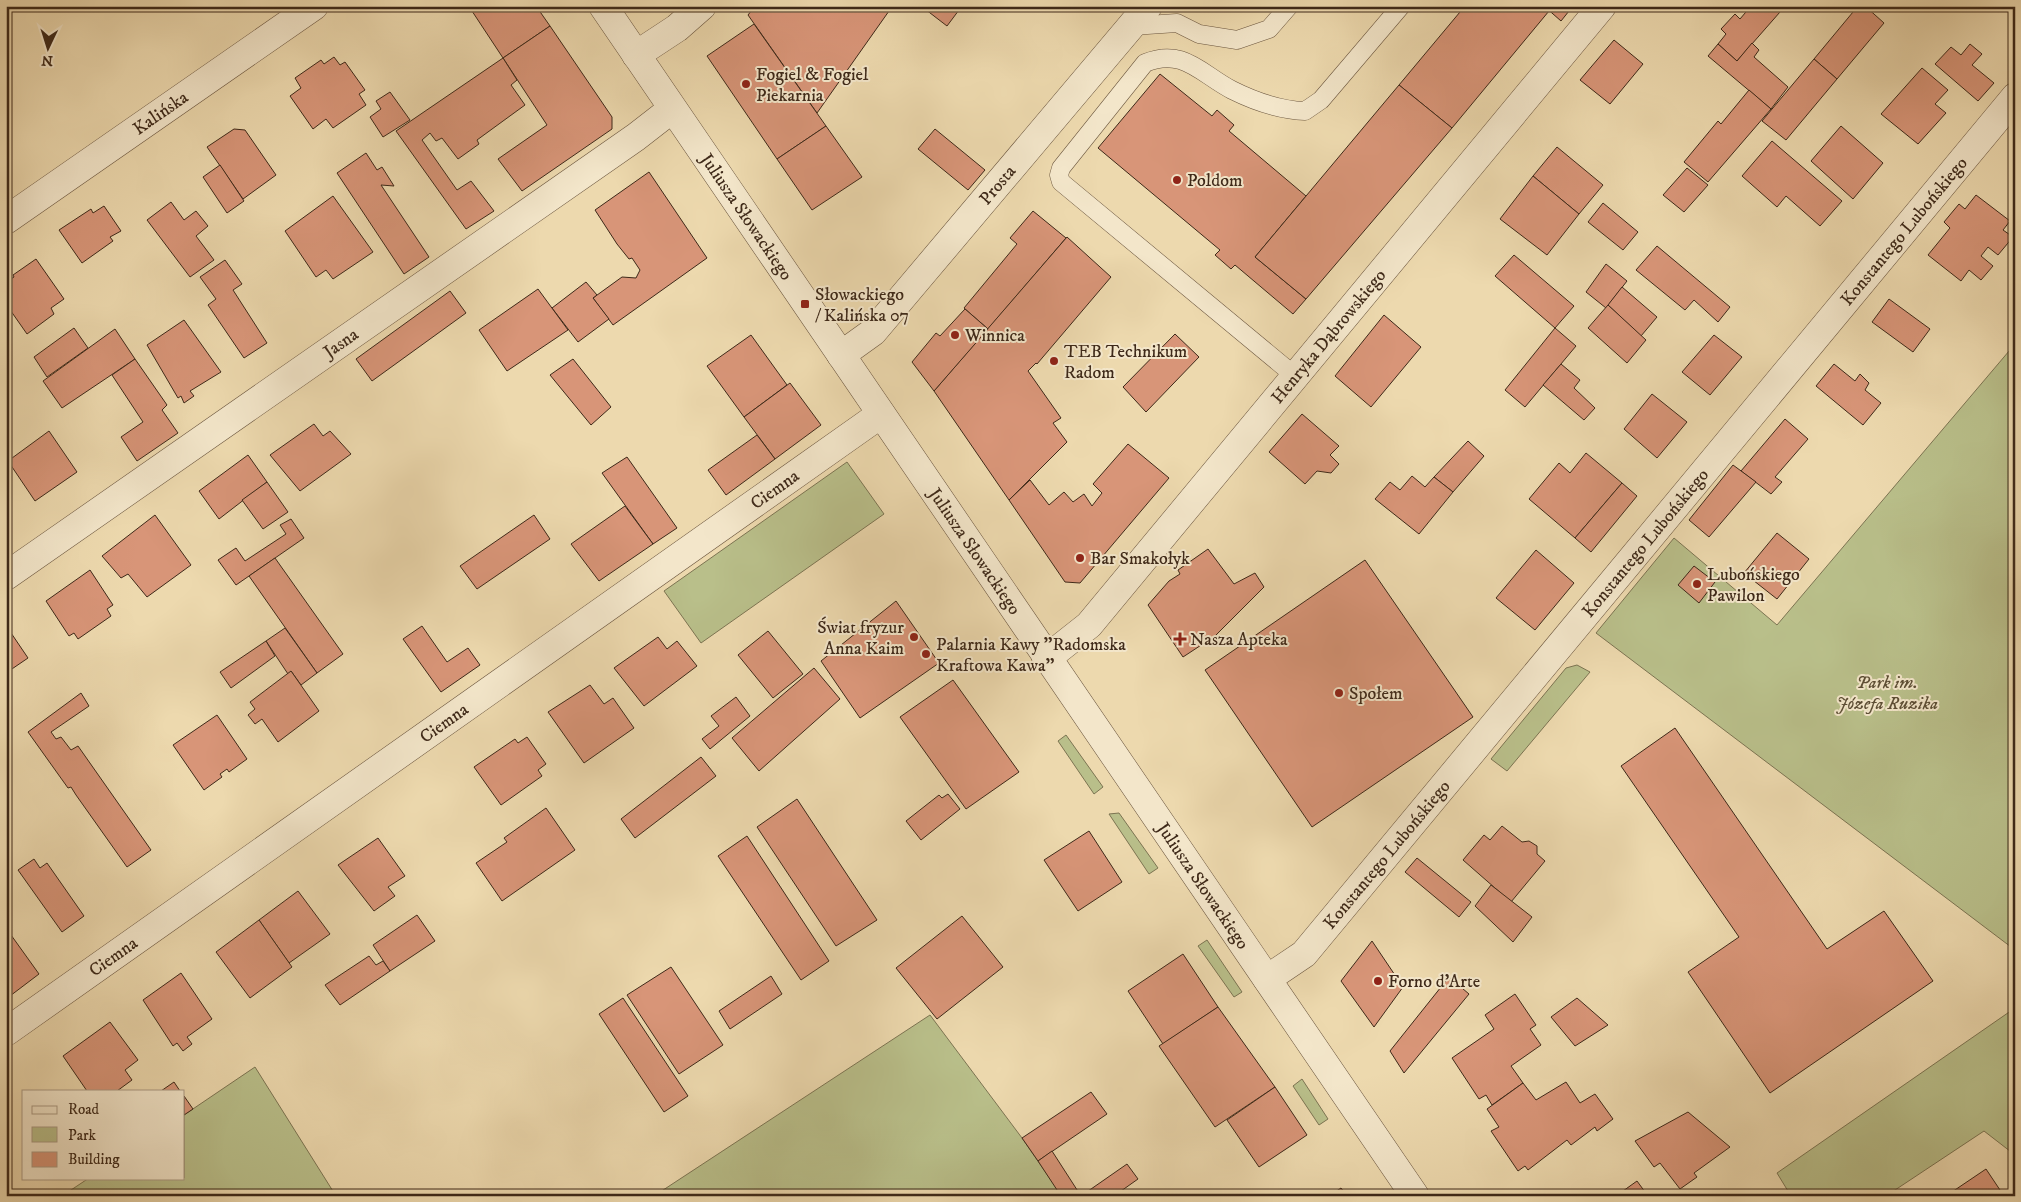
<svg xmlns="http://www.w3.org/2000/svg" width="2021" height="1202" font-family="'IM FELL DW Pica',serif">
	<rect width="100%" height="100%" fill="#edd9ae"/>
	<filter id="stains"><feTurbulence type="fractalNoise" baseFrequency=".004" numOctaves="4"/><feColorMatrix values="0 0 0 0 .2 0 0 0 0 .09 0 0 0 0 .02 0 0 0 .5 -.17"/></filter>
	<radialGradient id="worn" r=".72"><stop offset=".6" stop-color="#630" stop-opacity="0"/><stop offset="1" stop-color="#630" stop-opacity=".3"/></radialGradient>
	<g fill="#b9bf8a" stroke="#7c7452">
		<path d="M 2015,344 L 2015,950 L 1596,633 L 1674,538 L 1777,625 Z"/>
		<path d="M 847,462 L 884,514 L 701,643 L 664,591 Z"/>
		<path d="M 1577,665 L 1590,672 L 1507,771 L 1491,759 L 1566,668 Z"/>
		<path d="M 1066,735 L 1103,787 L 1094,794 L 1058,741 Z"/>
		<path d="M 1119,813 L 1158,868 L 1149,874 L 1109,814 Z"/>
		<path d="M 1207,940 L 1242,992 L 1234,997 L 1198,946 Z"/>
		<path d="M 2015,1008 L 2015,1155 L 1984,1131 L 1886,1196 L 1791,1196 L 1777,1173 Z"/>
		<path d="M 930,1015 L 1022,1138 L 1062,1196 L 654,1196 Z"/>
		<path d="M 255,1067 L 336,1196 L 62,1196 L 89,1178 L 184,1178 L 184,1115 Z"/>
		<path d="M 1302,1079 L 1328,1119 L 1319,1125 L 1293,1086 Z"/>
	</g>
	<g fill="#d89578" stroke="#3e2919">
		<path d="M 472,6 L 536,6 L 550,26 L 503,58 L 470,8 Z"/>
		<path d="M 755,6 L 884,6 L 889,11 L 817,113 L 748,15 Z"/>
		<path d="M 921,6 L 962,6 L 947,26 Z"/>
		<path d="M 1465,6 L 1544,6 L 1549,11 L 1452,128 L 1399,85 Z"/>
		<path d="M 1544,6 L 1573,6 L 1561,21 Z"/>
		<path d="M 1751,6 L 1774,6 L 1780,12 L 1737,61 L 1718,44 L 1726,34 L 1721,29 L 1735,14 L 1740,19 Z"/>
		<path d="M 1858,6 L 1865,6 L 1884,23 L 1837,79 L 1814,59 Z"/>
		<path d="M 754,24 L 826,126 L 777,159 L 707,56 Z"/>
		<path d="M 550,26 L 612,117 L 612,129 L 522,191 L 498,159 L 547,125 L 503,58 Z"/>
		<path d="M 1614,40 L 1643,64 L 1610,104 L 1580,80 Z"/>
		<path d="M 1752,43 L 1759,50 L 1754,57 L 1788,87 L 1771,109 L 1708,56 L 1718,44 L 1737,61 Z"/>
		<path d="M 1970,44 L 1982,54 L 1972,65 L 1994,83 L 1978,101 L 1935,64 L 1951,47 L 1961,55 Z"/>
		<path d="M 334,57 L 340,65 L 345,62 L 365,90 L 359,94 L 366,105 L 333,128 L 326,119 L 313,129 L 290,96 L 301,88 L 295,78 L 321,60 L 324,64 Z"/>
		<path d="M 503,58 L 517,80 L 511,85 L 525,105 L 477,140 L 479,144 L 458,159 L 442,138 L 436,141 L 430,133 L 422,140 L 457,190 L 471,181 L 494,211 L 466,229 L 396,131 Z"/>
		<path d="M 1814,59 L 1837,79 L 1786,140 L 1762,121 Z"/>
		<path d="M 1922,68 L 1948,90 L 1935,104 L 1946,113 L 1918,144 L 1881,114 Z"/>
		<path d="M 1160,74 L 1212,116 L 1217,110 L 1234,125 L 1229,131 L 1306,196 L 1255,257 L 1306,299 L 1293,314 L 1235,265 L 1231,269 L 1215,255 L 1220,250 L 1098,148 Z"/>
		<path d="M 1399,85 L 1452,128 L 1306,299 L 1255,257 Z"/>
		<path d="M 1749,90 L 1771,109 L 1708,182 L 1684,162 L 1718,121 L 1721,124 Z"/>
		<path d="M 390,92 L 410,120 L 383,137 L 370,117 L 381,109 L 376,101 Z"/>
		<path d="M 826,126 L 862,177 L 812,210 L 777,159 Z"/>
		<path d="M 1841,126 L 1883,163 L 1853,199 L 1811,161 Z"/>
		<path d="M 234,129 L 245,130 L 276,175 L 243,199 L 207,147 Z"/>
		<path d="M 935,129 L 985,170 L 968,190 L 918,149 Z"/>
		<path d="M 1772,141 L 1842,201 L 1820,226 L 1786,196 L 1777,207 L 1742,176 Z"/>
		<path d="M 1557,147 L 1603,185 L 1579,214 L 1533,176 Z"/>
		<path d="M 366,153 L 377,170 L 382,167 L 394,186 L 381,185 L 429,257 L 404,274 L 337,173 Z"/>
		<path d="M 220,165 L 244,201 L 227,213 L 203,177 Z"/>
		<path d="M 1687,168 L 1708,185 L 1684,212 L 1663,195 Z"/>
		<path d="M 649,172 L 707,258 L 613,325 L 593,298 L 622,277 L 636,278 L 640,270 L 632,258 L 629,259 L 617,244 L 595,210 Z"/>
		<path d="M 1533,176 L 1579,214 L 1547,255 L 1500,219 Z"/>
		<path d="M 1976,195 L 2010,221 L 2003,230 L 2013,237 L 1998,255 L 1988,247 L 1981,256 L 1993,266 L 1981,280 L 1969,270 L 1961,281 L 1928,255 L 1950,228 L 1944,222 L 1959,204 L 1965,209 Z"/>
		<path d="M 333,196 L 373,252 L 333,279 L 326,270 L 316,277 L 285,231 Z"/>
		<path d="M 171,202 L 184,220 L 196,211 L 208,226 L 196,236 L 214,260 L 190,277 L 147,220 Z"/>
		<path d="M 1603,203 L 1638,232 L 1623,250 L 1588,222 Z"/>
		<path d="M 104,206 L 121,231 L 110,237 L 113,241 L 82,263 L 59,230 L 91,209 L 93,213 Z"/>
		<path d="M 1033,211 L 1066,238 L 988,329 L 964,308 L 1017,244 L 1010,238 Z"/>
		<path d="M 1067,237 L 1111,277 L 1037,364 L 1036,363 L 1028,371 L 1061,418 L 1053,423 L 1067,442 L 1009,500 L 934,391 Z"/>
		<path d="M 1657,246 L 1730,307 L 1718,322 L 1694,300 L 1685,310 L 1636,270 Z"/>
		<path d="M 1514,255 L 1574,306 L 1555,328 L 1495,276 Z"/>
		<path d="M 36,259 L 64,299 L 51,308 L 54,314 L 27,334 L 6,304 L 6,282 L 14,277 L 13,275 Z"/>
		<path d="M 225,260 L 242,284 L 233,290 L 267,343 L 244,358 L 208,305 L 216,299 L 200,277 Z"/>
		<path d="M 1606,264 L 1627,281 L 1606,308 L 1586,292 Z"/>
		<path d="M 586,282 L 597,295 L 593,298 L 609,319 L 578,342 L 552,308 Z"/>
		<path d="M 1622,287 L 1657,317 L 1641,336 L 1608,305 Z"/>
		<path d="M 538,289 L 568,330 L 507,371 L 479,330 Z"/>
		<path d="M 450,291 L 466,313 L 372,381 L 356,359 Z"/>
		<path d="M 1889,299 L 1930,329 L 1913,352 L 1872,322 Z"/>
		<path d="M 1608,305 L 1646,340 L 1627,363 L 1588,328 Z"/>
		<path d="M 965,309 L 988,329 L 934,391 L 912,362 L 936,333 L 940,336 Z"/>
		<path d="M 1384,315 L 1421,347 L 1371,407 L 1335,376 Z"/>
		<path d="M 184,320 L 221,372 L 190,391 L 194,396 L 184,403 L 181,396 L 178,398 L 147,345 Z"/>
		<path d="M 74,328 L 88,348 L 47,377 L 34,357 Z"/>
		<path d="M 1555,328 L 1576,346 L 1525,407 L 1505,390 Z"/>
		<path d="M 115,329 L 135,359 L 62,408 L 43,381 Z"/>
		<path d="M 1175,334 L 1199,357 L 1146,412 L 1123,387 Z"/>
		<path d="M 751,335 L 787,385 L 744,417 L 707,366 Z"/>
		<path d="M 1714,335 L 1742,357 L 1710,395 L 1682,372 Z"/>
		<path d="M 135,359 L 167,405 L 162,410 L 178,433 L 137,461 L 121,437 L 143,422 L 112,375 Z"/>
		<path d="M 573,359 L 611,407 L 591,425 L 550,375 Z"/>
		<path d="M 1561,364 L 1580,380 L 1574,388 L 1595,408 L 1584,420 L 1543,385 Z"/>
		<path d="M 1834,364 L 1855,381 L 1860,374 L 1869,383 L 1865,390 L 1881,403 L 1863,425 L 1816,386 Z"/>
		<path d="M 790,383 L 821,425 L 775,459 L 744,417 Z"/>
		<path d="M 1652,394 L 1687,422 L 1657,458 L 1624,429 Z"/>
		<path d="M 1302,414 L 1339,446 L 1330,455 L 1339,464 L 1331,473 L 1317,471 L 1305,484 L 1269,452 Z"/>
		<path d="M 1785,419 L 1808,439 L 1775,477 L 1782,482 L 1771,494 L 1741,471 Z"/>
		<path d="M 314,424 L 323,436 L 330,431 L 351,454 L 300,491 L 270,455 Z"/>
		<path d="M 49,431 L 77,472 L 35,501 L 8,461 Z"/>
		<path d="M 757,435 L 775,459 L 726,495 L 708,470 Z"/>
		<path d="M 1468,441 L 1484,456 L 1453,492 L 1434,477 Z"/>
		<path d="M 1128,444 L 1169,478 L 1080,583 L 1065,582 L 1009,500 L 1030,480 L 1049,505 L 1064,492 L 1073,502 L 1084,494 L 1092,506 L 1102,493 L 1093,484 Z"/>
		<path d="M 1586,453 L 1622,483 L 1575,538 L 1529,499 L 1559,463 L 1570,473 Z"/>
		<path d="M 248,455 L 267,482 L 219,519 L 199,491 Z"/>
		<path d="M 627,457 L 677,528 L 653,544 L 602,473 Z"/>
		<path d="M 1733,465 L 1756,482 L 1709,537 L 1689,520 Z"/>
		<path d="M 1412,476 L 1425,487 L 1434,477 L 1453,492 L 1419,534 L 1375,499 L 1390,482 L 1400,490 Z"/>
		<path d="M 267,482 L 288,512 L 263,529 L 242,500 Z"/>
		<path d="M 1622,483 L 1637,496 L 1591,552 L 1575,538 Z"/>
		<path d="M 625,506 L 653,544 L 599,581 L 571,544 Z"/>
		<path d="M 155,515 L 191,565 L 147,597 L 128,574 L 121,578 L 102,556 Z"/>
		<path d="M 534,515 L 550,539 L 477,589 L 460,566 Z"/>
		<path d="M 291,519 L 304,538 L 236,585 L 218,560 L 236,548 L 245,561 L 286,534 L 280,525 Z"/>
		<path d="M 1777,533 L 1809,559 L 1777,599 L 1744,573 Z"/>
		<path d="M 1208,549 L 1234,584 L 1255,573 L 1264,587 L 1215,636 L 1183,657 L 1148,605 L 1169,581 L 1180,574 L 1178,570 Z"/>
		<path d="M 1536,550 L 1574,583 L 1535,630 L 1496,598 Z"/>
		<path d="M 275,558 L 343,654 L 317,673 L 249,576 Z"/>
		<path d="M 1365,560 L 1473,717 L 1312,827 L 1205,670 Z"/>
		<path d="M 1694,566 L 1715,582 L 1699,603 L 1678,585 Z"/>
		<path d="M 90,570 L 113,605 L 107,609 L 111,616 L 78,639 L 74,633 L 69,636 L 46,601 Z"/>
		<path d="M 896,601 L 939,663 L 860,718 L 821,661 Z"/>
		<path d="M 422,626 L 447,662 L 468,648 L 480,665 L 441,692 L 403,639 Z"/>
		<path d="M 7,627 L 28,658 L 6,673 L 6,627 Z"/>
		<path d="M 285,628 L 317,673 L 301,685 L 291,671 L 288,674 L 266,641 Z"/>
		<path d="M 768,631 L 803,674 L 773,698 L 738,655 Z"/>
		<path d="M 658,637 L 667,649 L 677,641 L 697,666 L 644,706 L 614,668 Z"/>
		<path d="M 266,641 L 275,656 L 231,688 L 220,672 Z"/>
		<path d="M 814,668 L 840,699 L 759,771 L 732,738 Z"/>
		<path d="M 291,671 L 319,711 L 278,742 L 262,719 L 255,724 L 248,715 L 255,709 L 250,702 Z"/>
		<path d="M 953,680 L 1019,772 L 966,809 L 900,717 Z"/>
		<path d="M 590,685 L 604,704 L 613,698 L 634,728 L 584,763 L 548,712 Z"/>
		<path d="M 81,693 L 89,706 L 51,732 L 56,739 L 61,737 L 71,750 L 78,746 L 151,850 L 127,867 L 76,795 L 71,787 L 68,788 L 28,732 Z"/>
		<path d="M 736,697 L 750,716 L 710,749 L 702,739 L 719,726 L 711,716 Z"/>
		<path d="M 217,715 L 247,759 L 229,772 L 227,769 L 220,774 L 222,777 L 204,790 L 173,745 Z"/>
		<path d="M 1675,728 L 1827,949 L 1884,911 L 1933,981 L 1770,1093 L 1688,972 L 1739,937 L 1621,766 Z"/>
		<path d="M 527,737 L 546,764 L 538,770 L 542,776 L 501,805 L 474,767 L 515,739 L 518,743 Z"/>
		<path d="M 701,757 L 716,776 L 635,838 L 621,819 Z"/>
		<path d="M 948,794 L 960,809 L 921,840 L 906,821 L 939,795 L 942,798 Z"/>
		<path d="M 797,799 L 877,920 L 836,946 L 757,827 Z"/>
		<path d="M 546,808 L 575,850 L 502,901 L 476,863 L 507,842 L 504,838 Z"/>
		<path d="M 1502,826 L 1522,842 L 1529,841 L 1537,846 L 1537,854 L 1545,861 L 1511,902 L 1463,860 L 1484,835 L 1490,840 Z"/>
		<path d="M 1089,831 L 1122,882 L 1078,911 L 1044,860 Z"/>
		<path d="M 747,836 L 829,961 L 801,980 L 718,856 Z"/>
		<path d="M 378,838 L 405,876 L 388,887 L 395,896 L 374,911 L 338,865 Z"/>
		<path d="M 1417,858 L 1471,902 L 1459,917 L 1405,872 Z"/>
		<path d="M 34,859 L 40,868 L 47,863 L 84,916 L 62,932 L 18,870 Z"/>
		<path d="M 1491,885 L 1532,917 L 1513,942 L 1475,906 Z"/>
		<path d="M 298,891 L 330,934 L 289,963 L 259,920 Z"/>
		<path d="M 417,915 L 435,941 L 390,971 L 373,945 Z"/>
		<path d="M 962,916 L 1003,967 L 937,1019 L 896,968 Z"/>
		<path d="M 259,920 L 292,967 L 250,998 L 216,952 Z"/>
		<path d="M 6,928 L 39,974 L 6,999 Z"/>
		<path d="M 1372,941 L 1403,987 L 1374,1027 L 1341,981 Z"/>
		<path d="M 1183,954 L 1218,1007 L 1163,1044 L 1128,991 Z"/>
		<path d="M 369,956 L 376,965 L 383,961 L 390,971 L 340,1005 L 325,985 Z"/>
		<path d="M 671,967 L 723,1045 L 679,1074 L 627,995 Z"/>
		<path d="M 181,973 L 212,1019 L 187,1037 L 192,1044 L 183,1051 L 177,1043 L 173,1046 L 143,1000 Z"/>
		<path d="M 771,976 L 782,994 L 730,1029 L 719,1011 Z"/>
		<path d="M 1449,977 L 1469,994 L 1404,1073 L 1390,1051 Z"/>
		<path d="M 1515,994 L 1536,1025 L 1530,1029 L 1541,1045 L 1511,1066 L 1523,1083 L 1492,1105 L 1486,1095 L 1479,1099 L 1452,1058 L 1494,1029 L 1485,1015 Z"/>
		<path d="M 623,998 L 688,1096 L 664,1112 L 599,1014 Z"/>
		<path d="M 1577,998 L 1608,1025 L 1575,1046 L 1551,1017 Z"/>
		<path d="M 1218,1007 L 1275,1087 L 1215,1127 L 1159,1046 Z"/>
		<path d="M 110,1022 L 138,1060 L 125,1070 L 132,1080 L 117,1091 L 87,1091 L 63,1056 Z"/>
		<path d="M 174,1082 L 180,1091 L 161,1091 Z"/>
		<path d="M 1566,1082 L 1580,1103 L 1595,1094 L 1613,1119 L 1597,1131 L 1595,1127 L 1571,1145 L 1567,1140 L 1528,1170 L 1525,1166 L 1518,1171 L 1491,1131 L 1499,1127 L 1487,1109 L 1523,1083 L 1536,1100 Z"/>
		<path d="M 1275,1087 L 1307,1135 L 1259,1167 L 1227,1120 Z"/>
		<path d="M 1091,1092 L 1107,1114 L 1038,1161 L 1022,1138 Z"/>
		<path d="M 184,1096 L 193,1109 L 184,1115 Z"/>
		<path d="M 1688,1112 L 1730,1147 L 1694,1173 L 1697,1177 L 1680,1189 L 1660,1163 L 1654,1167 L 1635,1141 Z"/>
		<path d="M 1052,1151 L 1081,1196 L 1127,1164 L 1138,1179 L 1114,1196 L 1061,1196 L 1038,1161 Z"/>
		<path d="M 1986,1169 L 2004,1196 L 1946,1196 Z"/>
		<path d="M 1637,1181 L 1648,1196 L 1616,1196 Z"/>
		<path d="M 1341,1188 L 1347,1196 L 1329,1196 Z"/>
	</g>
	<g fill="none" stroke-linecap="round" stroke-linejoin="round">
		<defs>
			<g id="service">
				<path d="M 1132,26 L 1177,23 L 1199,34 L 1237,40 L 1269,29 L 1289,6"/>
				<path d="M 1295,376 L 1061,182 L 1059,175 L 1061,168 L 1145,63 C 1183,47 1201,74 1232,90 C 1254,101 1281,110 1305,111 L 1321,100 L 1401,6"/>
			</g>
			<g id="minor">
				<path d="M 636,55 L 677,28 L 702,6"/>
				<path id="s1" d="M 6,220 L 314,6"/>
				<path id="s2" d="M 841,355 L 873,332 L 1148,6"/>
				<path id="s3" d="M 6,576 L 636,137 L 672,109"/>
				<path id="s4" d="M 1046,659 L 1089,625 L 1602,6"/>
				<path id="s5" d="M 1267,979 L 1304,954 L 2015,97"/>
				<path id="s6" d="M 6,1032 L 881,414"/>
			</g>
			<g id="tertiary">
				<path id="s7" d="M 603,6 L 1415,1196"/>
			</g>
		</defs>
		<use href="#service" stroke="#6a553e" stroke-width="19"/>
		<use href="#minor" stroke="#6a553e" stroke-width="29"/>
		<use href="#tertiary" stroke="#6a553e" stroke-width="29"/>
		<use href="#service" stroke="#f3e6ca" stroke-width="18"/>
		<use href="#minor" stroke="#f3e6ca" stroke-width="28"/>
		<use href="#tertiary" stroke="#f3e6ca" stroke-width="28"/>
	</g>
	<g fill="#8f2418" stroke="#f3e6ca" stroke-width="2">
		<circle cx="746" cy="84" r="5"/>
		<circle cx="1177" cy="180" r="5"/>
		<rect x="800" y="299" width="10" height="10" rx="2.5"/>
		<circle cx="955" cy="335" r="5"/>
		<circle cx="1054" cy="361" r="5"/>
		<circle cx="1080" cy="558" r="5"/>
		<circle cx="1697" cy="584" r="5"/>
		<circle cx="914" cy="637" r="5"/>
		<path d="M1177.5 631.5h5v5h5v5h-5v5h-5v-5h-5v-5h5z"/>
		<circle cx="926" cy="654" r="5"/>
		<circle cx="1339" cy="693" r="5"/>
		<circle cx="1378" cy="981" r="5"/>
	</g>
	<g text-anchor="middle" stroke-width="4" stroke-linejoin="round" paint-order="stroke">
		<g font-size="18" fill="#3e2919" stroke="#f3e6ca" text-anchor="start">
			<text x="756" y="80">Fogiel &amp; Fogiel<tspan x="756" dy="21">Piekarnia</tspan></text>
			<text x="1187" y="186">Poldom</text>
			<text x="815" y="300">Słowackiego<tspan x="815" dy="21">/ Kalińska 07</tspan></text>
			<text x="965" y="341">Winnica</text>
			<text x="1064" y="357">TEB Technikum<tspan x="1064" dy="21">Radom</tspan></text>
			<text x="1090" y="564">Bar Smakołyk</text>
			<text x="1707" y="580">Lubońskiego<tspan x="1707" dy="21">Pawilon</tspan></text>
			<text x="904" y="633" text-anchor="end">Świat fryzur<tspan x="904" dy="21">Anna Kaim</tspan></text>
			<text x="1190" y="645">Nasza Apteka</text>
			<text x="936" y="650">Palarnia Kawy "Radomska<tspan x="936" dy="21">Kraftowa Kawa"</tspan></text>
			<text x="1349" y="699">Społem</text>
			<text x="1388" y="987">Forno d'Arte</text>
		</g>
		<g font-size="18" fill="#3e2919" stroke="#f3e6ca">
			<text dy="6" stroke="none"><textPath href="#s1" startOffset="188">Kalińska</textPath></text>
			<text dy="6" stroke="none"><textPath href="#s2" startOffset="232">Prosta</textPath></text>
			<text dy="6" stroke="none"><textPath href="#s7" startOffset="255">Juliusza Słowackiego</textPath></text>
			<text dy="6" stroke="none"><textPath href="#s5" startOffset="984">Konstantego Lubońskiego</textPath></text>
			<text dy="6" stroke="none"><textPath href="#s4" startOffset="430">Henryka Dąbrowskiego</textPath></text>
			<text dy="6" stroke="none"><textPath href="#s3" startOffset="408">Jasna</textPath></text>
			<text dy="6" stroke="none"><textPath href="#s6" startOffset="941">Ciemna</textPath></text>
			<text dy="6" stroke="none"><textPath href="#s5" startOffset="579">Konstantego Lubońskiego</textPath></text>
			<text dy="6" stroke="none"><textPath href="#s7" startOffset="660">Juliusza Słowackiego</textPath></text>
			<text dy="6" stroke="none"><textPath href="#s6" startOffset="536">Ciemna</textPath></text>
			<text dy="6" stroke="none"><textPath href="#s5" startOffset="174">Konstantego Lubońskiego</textPath></text>
			<text dy="6" stroke="none"><textPath href="#s7" startOffset="1065">Juliusza Słowackiego</textPath></text>
			<text dy="6" stroke="none"><textPath href="#s6" startOffset="131">Ciemna</textPath></text>
		</g>
		<g font-size="18" font-style="italic" fill="#5d4e35" stroke="#f3e6ca">
			<text x="1887" y="688">Park im.<tspan x="1887" dy="21">Józefa Ruzika</tspan></text>
		</g>
	</g>
	<rect width="2021" height="1202" fill="none" stroke="#edd9ae" stroke-width="25"/>
	<rect x="8" y="8" width="2006" height="1187" fill="none" stroke="#3e2919" stroke-width="2.5"/>
	<rect x="12" y="12" width="1996" height="1177" fill="none" stroke="#3e2919"/>
	<rect x="22" y="1090" width="162" height="90" fill="#f3e6ca" stroke="#ab9a83"/>
	<rect x="32" y="1106" width="25" height="8" fill="#f3e6ca" stroke="#ab9a83"/>
	<text x="68" y="1114" font-size="15" fill="#3e2919">Road</text>
	<rect x="32" y="1127" width="25" height="15" fill="#b9bf8a" stroke="#ab9a83"/>
	<text x="68" y="1140" font-size="15" fill="#3e2919">Park</text>
	<rect x="32" y="1152" width="25" height="15" fill="#d89578" stroke="#ab9a83"/>
	<text x="68" y="1164" font-size="15" fill="#3e2919">Building</text>
	<g transform="translate(48 48) rotate(184)" stroke="#f3e6ca" stroke-width="4" paint-order="stroke">
	<path d="M0-4L9 19L0 12L-9 19Z" fill="#3e2919"/>
	<text y="-8" font-size="14" font-weight="bold" text-anchor="middle" fill="#3e2919">N</text>
	</g>
	<rect width="100%" height="100%" filter="url(#stains)"/>
	<rect width="100%" height="100%" fill="url(#worn)"/>
</svg>
